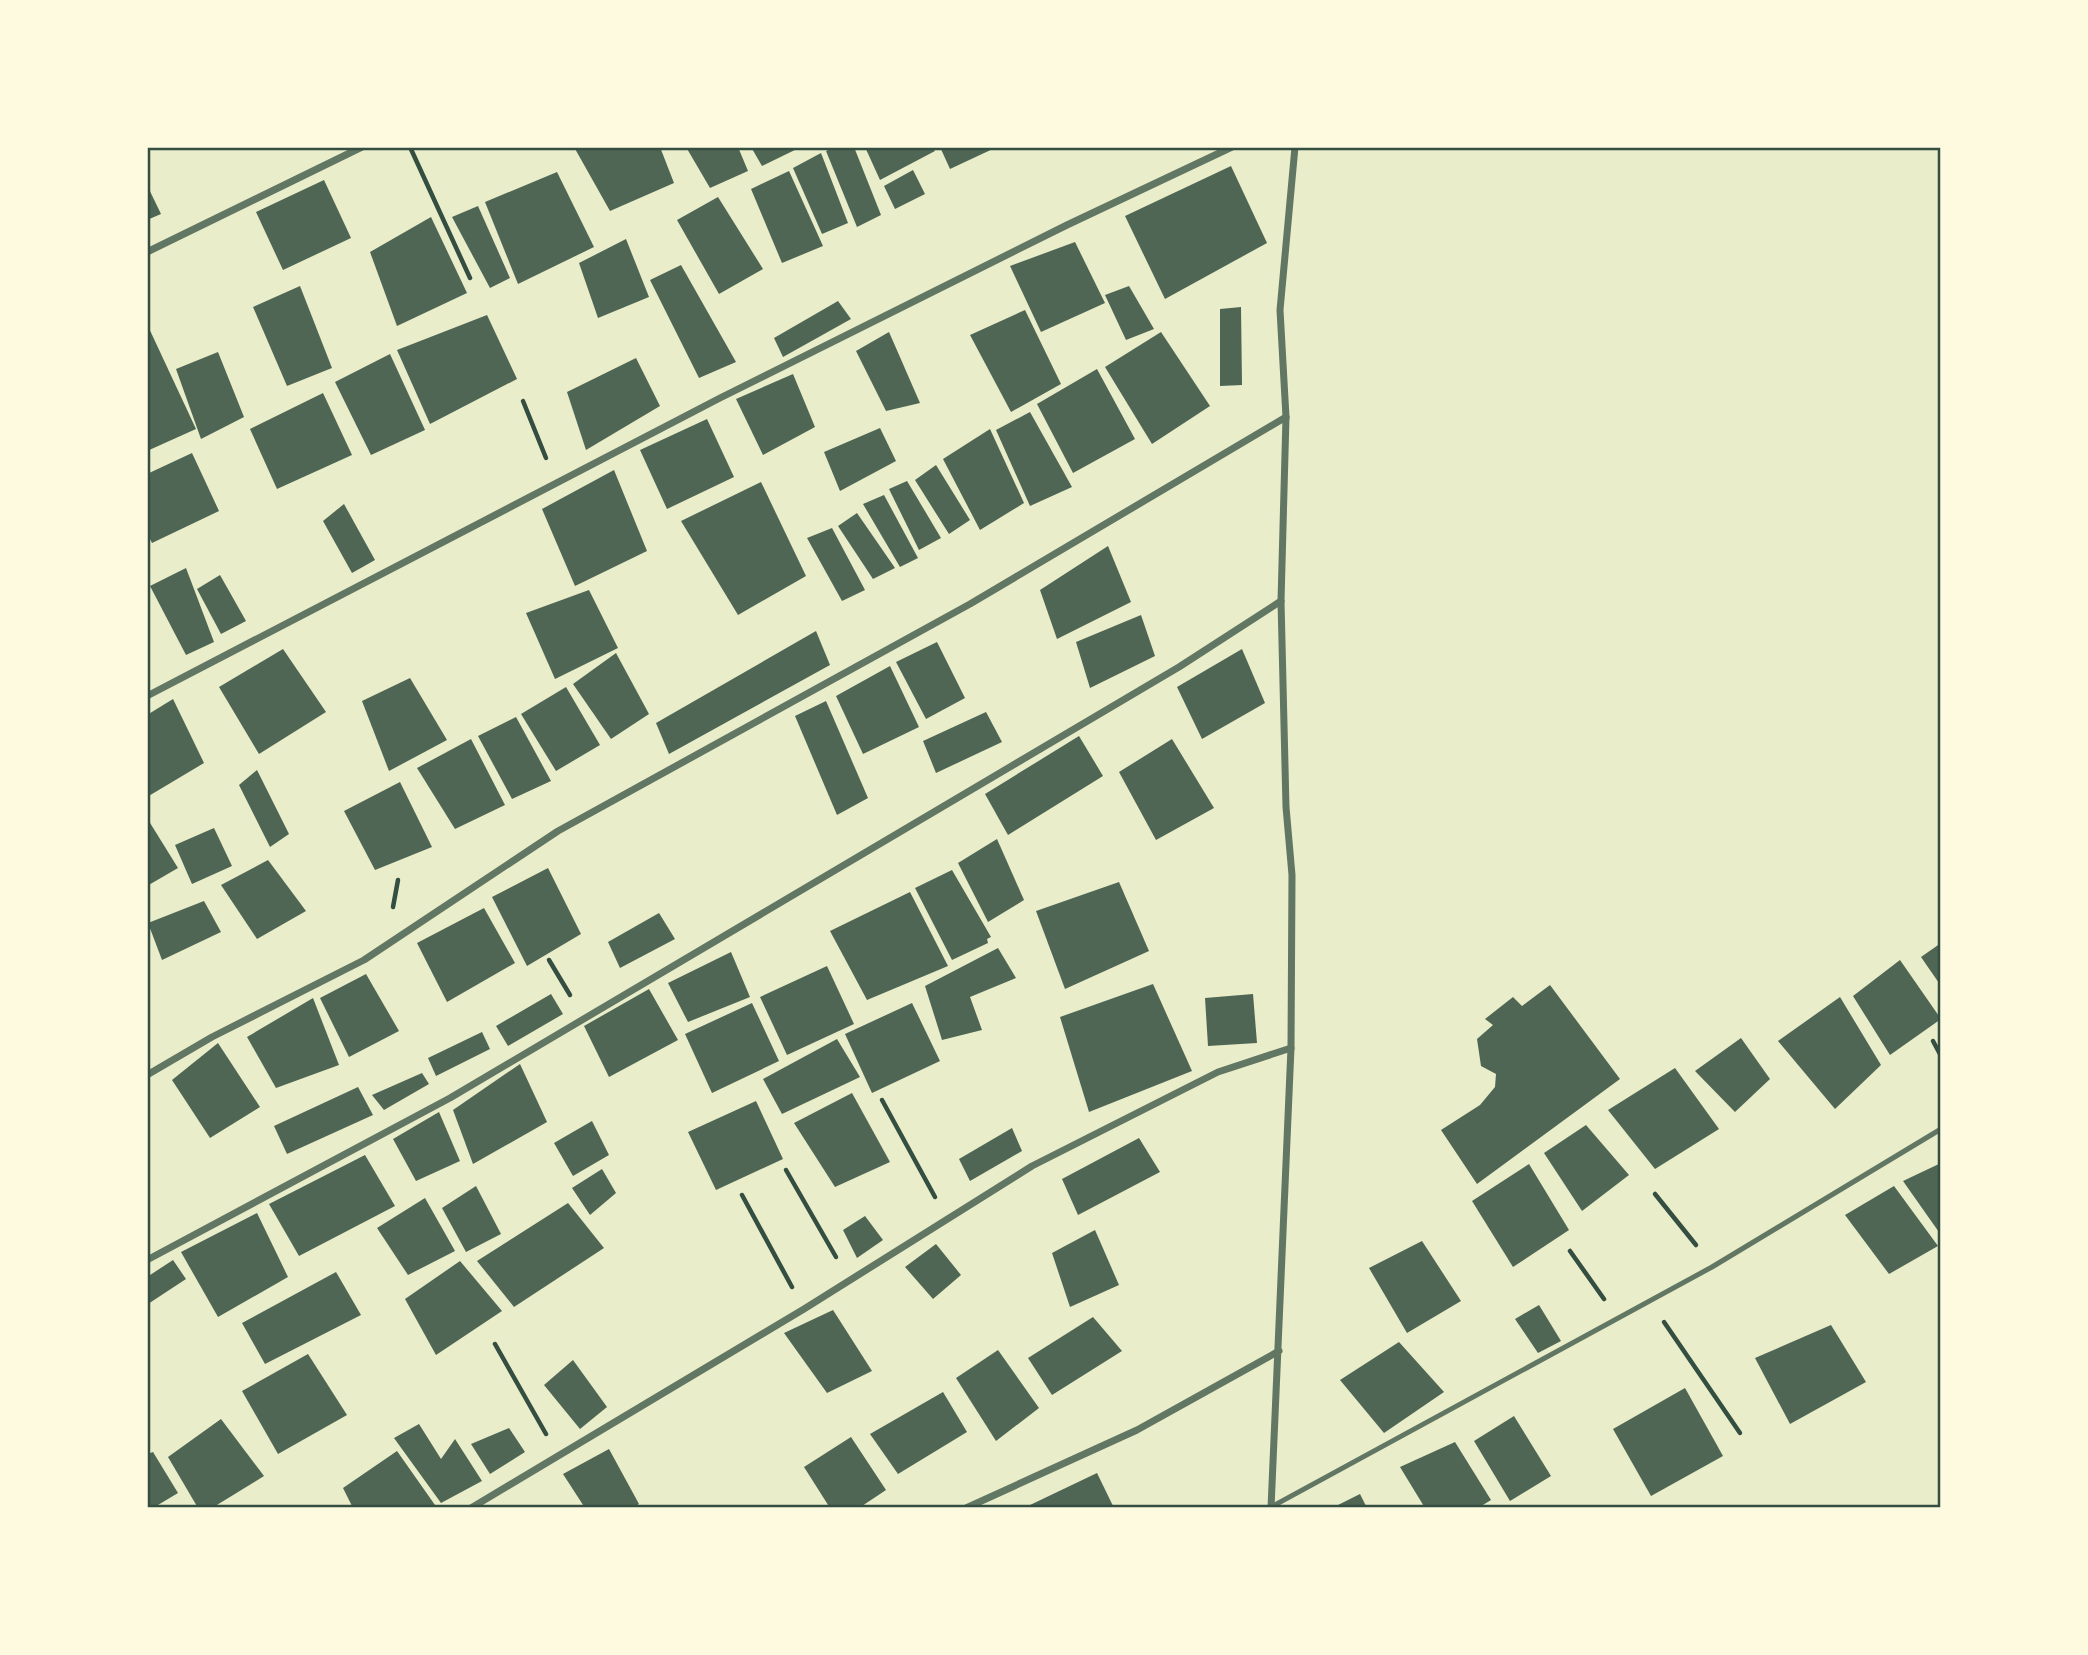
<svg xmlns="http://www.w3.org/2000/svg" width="2088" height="1655" font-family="Rubik,sans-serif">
	<rect width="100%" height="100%" fill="#e9edc9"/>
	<g fill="#4f6655">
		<path d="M 574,147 L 660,147 L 674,183 L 610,211 Z"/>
		<path d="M 686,147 L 738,147 L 748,171 L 710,188 Z"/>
		<path d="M 751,147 L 801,147 L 762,166 Z"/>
		<path d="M 835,147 L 854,147 L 881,215 L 857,227 L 826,151 Z"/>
		<path d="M 865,147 L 932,147 L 935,151 L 880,180 Z"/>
		<path d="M 940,147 L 997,147 L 950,169 Z"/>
		<path d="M 821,153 L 848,223 L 822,234 L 793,168 Z"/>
		<path d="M 1231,166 L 1267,243 L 1165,299 L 1125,216 Z"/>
		<path d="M 913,170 L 925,194 L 895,209 L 884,186 Z"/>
		<path d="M 789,171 L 823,246 L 782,263 L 751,189 Z"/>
		<path d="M 557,172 L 594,247 L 518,284 L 485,202 Z"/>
		<path d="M 324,180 L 351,238 L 283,270 L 256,212 Z"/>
		<path d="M 147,185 L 161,214 L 147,220 Z"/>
		<path d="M 718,197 L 763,269 L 719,294 L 677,220 Z"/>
		<path d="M 478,206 L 510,278 L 490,288 L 452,217 Z"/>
		<path d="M 431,217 L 467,293 L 397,326 L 370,252 Z"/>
		<path d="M 626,239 L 649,297 L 598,318 L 579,263 Z"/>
		<path d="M 1075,242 L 1105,303 L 1041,332 L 1010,266 Z"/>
		<path d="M 681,265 L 736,362 L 699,378 L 650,280 Z"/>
		<path d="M 300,286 L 332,368 L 287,386 L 253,307 Z"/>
		<path d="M 1129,286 L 1154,329 L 1126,340 L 1105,295 Z"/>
		<path d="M 838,301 L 851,319 L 783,357 L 774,338 Z"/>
		<path d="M 1241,307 L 1242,385 L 1220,386 L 1220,309 Z"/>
		<path d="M 1025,310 L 1061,384 L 1011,412 L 970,335 Z"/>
		<path d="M 487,315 L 517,379 L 430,424 L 397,350 Z"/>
		<path d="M 147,324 L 196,429 L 147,451 Z"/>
		<path d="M 889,332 L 920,403 L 886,411 L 856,351 Z"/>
		<path d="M 1161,332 L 1210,406 L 1152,444 L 1105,367 Z"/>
		<path d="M 218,352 L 244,417 L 201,439 L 176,369 Z"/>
		<path d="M 390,354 L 425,430 L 371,455 L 335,382 Z"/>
		<path d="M 636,358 L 660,406 L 586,450 L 567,392 Z"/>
		<path d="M 1097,369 L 1135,439 L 1073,473 L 1037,404 Z"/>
		<path d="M 793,374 L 815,427 L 763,455 L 736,399 Z"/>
		<path d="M 323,393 L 352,455 L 277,489 L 250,429 Z"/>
		<path d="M 1030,412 L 1072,487 L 1030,506 L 996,430 Z"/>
		<path d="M 707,419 L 734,477 L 667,509 L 640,450 Z"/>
		<path d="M 880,428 L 896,461 L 840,491 L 824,452 Z"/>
		<path d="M 990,429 L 1024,503 L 980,530 L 943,459 Z"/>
		<path d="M 192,453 L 219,511 L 152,543 L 147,533 L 147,474 Z"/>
		<path d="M 936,465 L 970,520 L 949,534 L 915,480 Z"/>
		<path d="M 614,470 L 647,551 L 575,586 L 542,509 Z"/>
		<path d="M 907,481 L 941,538 L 919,550 L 889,489 Z"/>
		<path d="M 761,482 L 806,576 L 738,615 L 681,521 Z"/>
		<path d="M 884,495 L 918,558 L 900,567 L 863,504 Z"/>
		<path d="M 344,504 L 375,560 L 352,573 L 323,521 Z"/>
		<path d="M 857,513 L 895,568 L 873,579 L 838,526 Z"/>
		<path d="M 832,528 L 865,590 L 842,601 L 807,538 Z"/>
		<path d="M 1108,546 L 1131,602 L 1057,639 L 1040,590 Z"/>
		<path d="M 186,568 L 214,642 L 186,655 L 150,586 Z"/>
		<path d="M 220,575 L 246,621 L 221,634 L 197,589 Z"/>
		<path d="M 589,590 L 618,648 L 555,679 L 526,613 Z"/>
		<path d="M 1141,615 L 1155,656 L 1090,688 L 1076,642 Z"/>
		<path d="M 816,631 L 830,665 L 669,754 L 656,723 Z"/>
		<path d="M 937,642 L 965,698 L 926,719 L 896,662 Z"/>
		<path d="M 283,649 L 326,712 L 259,754 L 219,687 Z"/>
		<path d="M 1242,649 L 1265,703 L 1202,739 L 1177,687 Z"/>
		<path d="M 616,653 L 649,714 L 611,739 L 573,684 Z"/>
		<path d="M 890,666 L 919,727 L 863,754 L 836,696 Z"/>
		<path d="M 410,678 L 447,740 L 389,771 L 362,701 Z"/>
		<path d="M 566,687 L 600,745 L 556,771 L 521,714 Z"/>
		<path d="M 173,699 L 204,763 L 147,797 L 147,715 Z"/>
		<path d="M 826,701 L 868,798 L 837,815 L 795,716 Z"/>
		<path d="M 986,712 L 1002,742 L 936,773 L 923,741 Z"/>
		<path d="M 516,717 L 551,781 L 512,799 L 478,736 Z"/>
		<path d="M 1079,736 L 1103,776 L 1008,835 L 985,794 Z"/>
		<path d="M 471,739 L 505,805 L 455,829 L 417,768 Z"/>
		<path d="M 1172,739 L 1214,808 L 1156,840 L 1119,772 Z"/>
		<path d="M 257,770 L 289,834 L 270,847 L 239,785 Z"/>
		<path d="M 400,782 L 432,847 L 375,870 L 344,811 Z"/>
		<path d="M 147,818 L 178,868 L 147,886 Z"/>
		<path d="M 214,828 L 232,866 L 192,884 L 175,845 Z"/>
		<path d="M 997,839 L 1024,900 L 988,922 L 958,863 Z"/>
		<path d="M 268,860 L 306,911 L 257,939 L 221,885 Z"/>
		<path d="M 548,868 L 581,934 L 527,966 L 492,897 Z"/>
		<path d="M 952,870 L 991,937 L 987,939 L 988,943 L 952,960 L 915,888 Z"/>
		<path d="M 1119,882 L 1149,951 L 1065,989 L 1036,911 Z"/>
		<path d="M 910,892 L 948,966 L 867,1000 L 830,931 Z"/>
		<path d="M 204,901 L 221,932 L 162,960 L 148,923 Z"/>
		<path d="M 484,908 L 515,963 L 447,1002 L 417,943 Z"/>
		<path d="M 659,913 L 675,939 L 620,968 L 608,942 Z"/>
		<path d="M 1941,943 L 1941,986 L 1921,957 Z"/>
		<path d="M 998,948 L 1016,978 L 970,997 L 982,1030 L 942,1040 L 925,986 Z"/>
		<path d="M 731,952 L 750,997 L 688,1022 L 668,983 Z"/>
		<path d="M 1900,960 L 1941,1019 L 1890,1055 L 1853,996 Z"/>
		<path d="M 827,966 L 854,1024 L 787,1055 L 760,997 Z"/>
		<path d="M 366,974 L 399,1031 L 349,1057 L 320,998 Z"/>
		<path d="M 1153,984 L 1192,1071 L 1089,1112 L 1060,1017 Z"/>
		<path d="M 1550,985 L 1620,1079 L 1477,1184 L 1441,1130 L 1480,1105 L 1495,1087 L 1496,1074 L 1481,1066 L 1477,1039 L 1493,1025 L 1485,1019 L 1513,997 L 1522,1006 Z"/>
		<path d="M 649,989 L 678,1040 L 609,1077 L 584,1026 Z"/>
		<path d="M 551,994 L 563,1014 L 508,1046 L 496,1026 Z"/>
		<path d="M 1253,994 L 1257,1043 L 1208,1046 L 1205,998 Z"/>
		<path d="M 1840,997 L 1881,1065 L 1835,1109 L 1778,1041 Z"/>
		<path d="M 313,998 L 339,1065 L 276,1088 L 247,1037 Z"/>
		<path d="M 752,1003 L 779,1061 L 712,1093 L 685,1034 Z"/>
		<path d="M 912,1003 L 940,1061 L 872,1093 L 845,1034 Z"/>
		<path d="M 482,1032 L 490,1049 L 436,1076 L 428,1058 Z"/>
		<path d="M 1741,1038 L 1770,1079 L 1735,1112 L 1695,1071 Z"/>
		<path d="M 837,1039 L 860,1077 L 782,1114 L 763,1079 Z"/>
		<path d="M 218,1043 L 260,1107 L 210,1138 L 172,1080 Z"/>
		<path d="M 520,1064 L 547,1122 L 473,1164 L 453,1110 Z"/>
		<path d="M 1675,1068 L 1719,1129 L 1655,1169 L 1608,1110 Z"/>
		<path d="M 422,1073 L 429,1084 L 384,1110 L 372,1095 Z"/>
		<path d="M 358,1087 L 373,1115 L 287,1154 L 274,1126 Z"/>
		<path d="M 852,1093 L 890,1162 L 835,1187 L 794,1123 Z"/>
		<path d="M 756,1101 L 783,1159 L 716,1190 L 688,1132 Z"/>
		<path d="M 439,1112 L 460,1161 L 416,1181 L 393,1139 Z"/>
		<path d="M 592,1121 L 609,1155 L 573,1176 L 554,1143 Z"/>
		<path d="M 1586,1125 L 1629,1175 L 1582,1211 L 1544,1153 Z"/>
		<path d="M 1012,1128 L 1022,1151 L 970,1181 L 959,1159 Z"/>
		<path d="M 1139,1138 L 1160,1172 L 1078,1215 L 1062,1179 Z"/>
		<path d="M 365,1155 L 395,1206 L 299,1256 L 269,1204 Z"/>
		<path d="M 1941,1163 L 1941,1235 L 1903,1181 Z"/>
		<path d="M 1529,1164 L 1569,1230 L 1513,1267 L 1472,1201 Z"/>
		<path d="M 602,1169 L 616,1193 L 590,1215 L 572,1188 Z"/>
		<path d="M 476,1186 L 501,1234 L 466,1252 L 442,1208 Z"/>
		<path d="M 1894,1186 L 1938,1246 L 1889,1274 L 1845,1215 Z"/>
		<path d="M 425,1198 L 455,1251 L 408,1275 L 377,1228 Z"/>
		<path d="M 568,1203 L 604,1248 L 514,1307 L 477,1261 Z"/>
		<path d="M 257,1213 L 288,1277 L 218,1317 L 181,1252 Z"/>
		<path d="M 865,1216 L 883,1240 L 857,1258 L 843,1230 Z"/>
		<path d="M 1095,1230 L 1119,1285 L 1070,1307 L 1052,1253 Z"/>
		<path d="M 1422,1241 L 1461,1301 L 1407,1333 L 1369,1268 Z"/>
		<path d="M 936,1244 L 961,1275 L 933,1299 L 905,1267 Z"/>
		<path d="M 173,1260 L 186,1279 L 148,1304 L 147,1277 Z"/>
		<path d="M 460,1261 L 502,1311 L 436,1355 L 405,1299 Z"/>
		<path d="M 336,1272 L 361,1315 L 265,1364 L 242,1323 Z"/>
		<path d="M 1539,1305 L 1561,1341 L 1538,1353 L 1515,1319 Z"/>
		<path d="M 833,1310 L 872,1371 L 827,1393 L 784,1333 Z"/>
		<path d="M 1093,1317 L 1122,1351 L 1052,1395 L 1028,1358 Z"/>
		<path d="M 1831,1325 L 1866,1382 L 1790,1424 L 1755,1358 Z"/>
		<path d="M 1399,1342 L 1444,1392 L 1384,1433 L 1340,1380 Z"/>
		<path d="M 998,1350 L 1039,1408 L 996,1441 L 956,1378 Z"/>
		<path d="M 308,1354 L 347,1415 L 278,1454 L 242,1391 Z"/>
		<path d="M 573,1360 L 607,1407 L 580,1429 L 544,1385 Z"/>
		<path d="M 1685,1388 L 1723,1456 L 1651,1496 L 1613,1429 Z"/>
		<path d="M 943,1392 L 967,1432 L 898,1474 L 870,1434 Z"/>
		<path d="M 1514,1416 L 1551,1476 L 1510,1501 L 1474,1441 Z"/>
		<path d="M 221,1419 L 264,1476 L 212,1508 L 198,1508 L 168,1457 Z"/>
		<path d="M 419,1424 L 441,1459 L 455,1439 L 482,1481 L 441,1503 L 394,1438 Z"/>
		<path d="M 509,1428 L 525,1452 L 490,1474 L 471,1444 Z"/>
		<path d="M 851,1437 L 886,1490 L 859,1508 L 830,1508 L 804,1467 Z"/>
		<path d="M 1455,1442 L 1491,1500 L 1478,1508 L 1425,1508 L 1400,1467 Z"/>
		<path d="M 609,1449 L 639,1504 L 633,1508 L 585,1508 L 563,1474 Z"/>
		<path d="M 397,1451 L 435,1505 L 430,1508 L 353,1508 L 343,1488 Z"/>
		<path d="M 153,1452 L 178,1493 L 153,1508 L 147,1508 L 147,1454 Z"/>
		<path d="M 1097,1473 L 1114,1508 L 1032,1508 L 1030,1505 Z"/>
		<path d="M 1360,1494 L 1367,1508 L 1332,1508 Z"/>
	</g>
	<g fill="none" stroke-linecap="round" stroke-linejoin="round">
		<g stroke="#344e41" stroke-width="4.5">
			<path d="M 410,147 L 470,278"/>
			<path d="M 523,401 L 546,458"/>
			<path d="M 393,907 L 398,880"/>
			<path d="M 549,960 L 570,995"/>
			<path d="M 1933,1041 L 1941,1056"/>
			<path d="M 882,1100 L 935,1197"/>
			<path d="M 786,1170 L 836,1257"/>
			<path d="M 1655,1194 L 1696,1245"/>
			<path d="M 742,1195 L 792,1287"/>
			<path d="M 1570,1251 L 1604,1299"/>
			<path d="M 1664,1322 L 1740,1433"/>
			<path d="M 495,1344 L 546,1434"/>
		</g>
		<path stroke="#617663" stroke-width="5" d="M 1271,1507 L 1712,1267 L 1941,1129"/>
		<g stroke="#617663" stroke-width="7">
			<path d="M 147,252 L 362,147"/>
			<path d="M 147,696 L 720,398 L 1067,225 L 1232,147"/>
			<path d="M 147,1075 L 212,1037 L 364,960 L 558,831 L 970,604 L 1286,417"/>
			<path d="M 147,1260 L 450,1098 L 1179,667 L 1281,601"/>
			<path d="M 471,1508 L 804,1309 L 1032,1166 L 1218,1072 L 1291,1048"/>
			<path d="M 966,1508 L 1137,1430 L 1279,1351"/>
			<path d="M 1271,1508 L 1291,1048 L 1292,875 L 1286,807 L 1281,601 L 1286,417 L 1280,310 L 1295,147"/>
		</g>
	</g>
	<rect width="2088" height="1655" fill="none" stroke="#fefae0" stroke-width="298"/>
	<rect x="149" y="149" width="1790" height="1357" fill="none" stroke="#344e41" stroke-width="2.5"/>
</svg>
